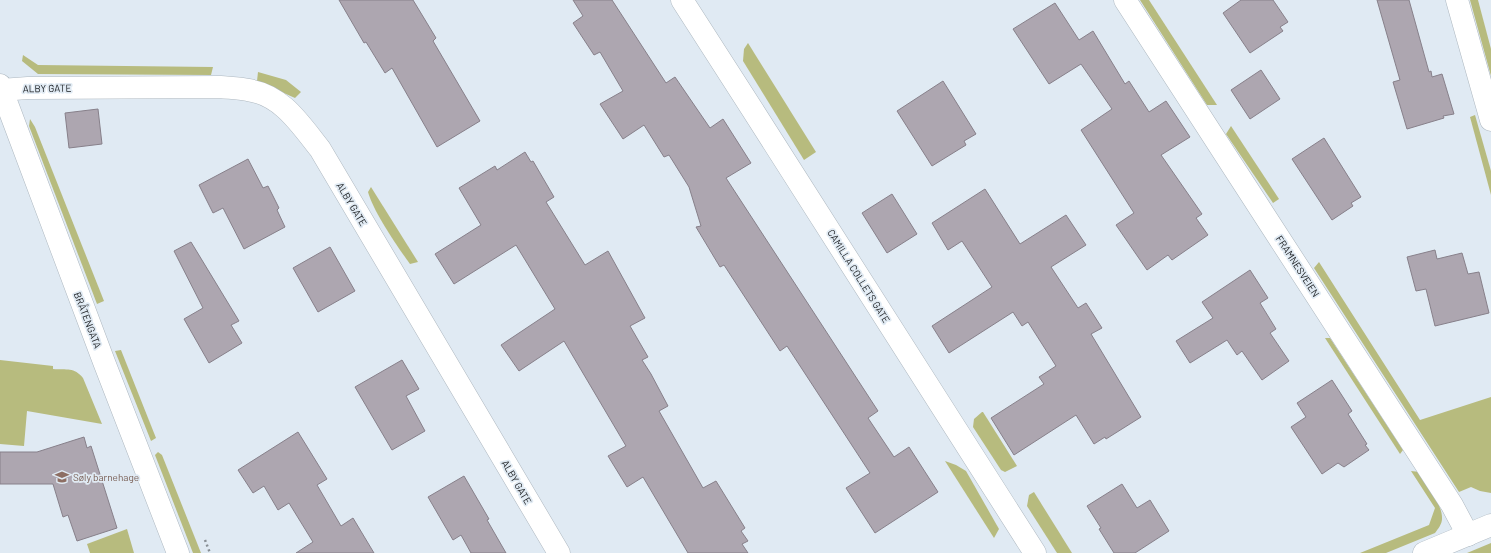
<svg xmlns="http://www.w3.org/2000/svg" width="1491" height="553" font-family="Barlow,sans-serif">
	<rect width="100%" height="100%" fill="#e0eaf3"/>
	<g fill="#b7bb7e">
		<path d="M 1140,0 L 1149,0 L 1217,105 L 1207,105 Z"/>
		<path d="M 1470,0 L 1478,0 L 1491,49 L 1491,76 Z"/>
		<path d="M 748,43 L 816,152 L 804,160 L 743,61 L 744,49 Z"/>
		<path d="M 23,55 L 38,65 L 213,67 L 211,75 L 38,74 L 22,61 Z"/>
		<path d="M 258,72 L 286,80 L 301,92 L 295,98 L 257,81 Z"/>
		<path d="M 1475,115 L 1491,171 L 1491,195 L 1470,117 Z"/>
		<path d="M 30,119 L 35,127 L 104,301 L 97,304 L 29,126 Z"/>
		<path d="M 1231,126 L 1279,199 L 1273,203 L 1226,134 Z"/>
		<path d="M 371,187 L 418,262 L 410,264 C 397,246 374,213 368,192 Z"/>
		<path d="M 1319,262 L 1420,420 L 1491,397 L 1491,493 L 1480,491 L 1471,487 L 1459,492 L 1314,268 Z"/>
		<path d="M 1325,338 L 1330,338 L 1403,450 L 1400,454 Z"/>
		<path d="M 121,350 L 156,438 L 151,441 L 115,351 Z"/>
		<path d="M 0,360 L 53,366 L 53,369 C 67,370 74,367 83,378 L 102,424 L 27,411 L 24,446 L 0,444 Z"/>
		<path d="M 982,412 L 983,412 L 1017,466 L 1005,472 L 1001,470 L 973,427 L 974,419 Z"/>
		<path d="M 158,452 L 162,455 L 201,553 L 193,553 L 155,455 Z"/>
		<path d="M 945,461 L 956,465 L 966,471 L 999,529 L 994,538 Z"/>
		<path d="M 1411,471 L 1420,472 C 1426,484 1443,505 1442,519 C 1442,524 1438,529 1435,533 L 1386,553 L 1360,553 L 1429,525 L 1435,508 Z"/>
		<path d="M 1034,492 L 1072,553 L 1057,553 L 1027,506 L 1029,495 Z"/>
		<path d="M 127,529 L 134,553 L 90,553 L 87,544 Z"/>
		<path d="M 1491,543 L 1491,553 L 1467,553 Z"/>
	</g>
	<g fill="#ada6b0" stroke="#87808a">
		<path d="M 339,0 L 413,0 L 436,38 L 433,41 L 480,121 L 437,147 L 392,68 L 385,73 L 366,42 L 364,43 Z"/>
		<path d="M 573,0 L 612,0 L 666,83 L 675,77 L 710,128 L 723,119 L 751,163 L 726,178 L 878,411 L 868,418 L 894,457 L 909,447 L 938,492 L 875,533 L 846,488 L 870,473 L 787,346 L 780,351 L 724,265 L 720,267 L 696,227 L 701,226 L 689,187 L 669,155 L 664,157 L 644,125 L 623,139 L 600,104 L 623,91 L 600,52 L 594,55 L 573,23 L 583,16 Z"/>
		<path d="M 1241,0 L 1273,0 L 1288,22 L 1280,27 L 1283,31 L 1250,53 L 1223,13 Z"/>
		<path d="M 1377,0 L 1409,0 L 1429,72 L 1431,71 L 1432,77 L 1442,74 L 1454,114 L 1443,116 L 1444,118 L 1407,129 L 1393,82 L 1400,80 Z"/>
		<path d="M 1055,3 L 1079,40 L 1093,31 L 1125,84 L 1129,81 L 1149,112 L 1166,101 L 1190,137 L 1161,155 L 1202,214 L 1196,218 L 1208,235 L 1172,260 L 1168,255 L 1147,270 L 1116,225 L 1134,213 L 1081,130 L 1112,109 L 1081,64 L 1049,84 L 1013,29 Z"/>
		<path d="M 1261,70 L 1280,99 L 1250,119 L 1231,90 Z"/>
		<path d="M 943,81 L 976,134 L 964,141 L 966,145 L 932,166 L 897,111 Z"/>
		<path d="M 98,109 L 102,144 L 69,148 L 65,113 Z"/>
		<path d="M 1324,138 L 1361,197 L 1351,203 L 1353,206 L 1332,220 L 1292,159 Z"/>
		<path d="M 525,152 L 531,162 L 533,161 L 554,197 L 546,202 L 585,265 L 608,251 L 645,318 L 630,326 L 648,357 L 642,360 L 651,374 L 668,406 L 659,411 L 703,488 L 716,481 L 745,528 L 741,531 L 748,541 L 742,544 L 748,553 L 688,553 L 643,477 L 627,487 L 608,456 L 626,446 L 564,341 L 519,371 L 501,345 L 555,309 L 516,245 L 454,284 L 435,254 L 481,225 L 459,188 L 495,166 L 497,170 Z"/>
		<path d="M 248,159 L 263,188 L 268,186 L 279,208 L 277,210 L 285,227 L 244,249 L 223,208 L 213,213 L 199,185 Z"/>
		<path d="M 985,189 L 1020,244 L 1066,215 L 1086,245 L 1051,267 L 1078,308 L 1086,303 L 1102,328 L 1091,334 L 1141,417 L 1106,439 L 1105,437 L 1094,444 L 1076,415 L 1014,455 L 991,418 L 1044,384 L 1039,377 L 1056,366 L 1028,322 L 1022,326 L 1013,312 L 949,353 L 932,326 L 992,287 L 962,241 L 948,250 L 932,223 Z"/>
		<path d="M 892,194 L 917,234 L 887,253 L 862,213 Z"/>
		<path d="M 191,242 L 239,321 L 231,325 L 242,343 L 209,363 L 184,319 L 203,308 L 174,251 Z"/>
		<path d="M 330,247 L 355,291 L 318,312 L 293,268 Z"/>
		<path d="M 1435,250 L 1437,259 L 1462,253 L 1468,274 L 1479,272 L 1489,313 L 1435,326 L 1426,289 L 1416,291 L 1407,257 Z"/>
		<path d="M 1250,270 L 1268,298 L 1260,303 L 1276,329 L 1270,333 L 1289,361 L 1262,380 L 1242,351 L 1237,355 L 1227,340 L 1190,363 L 1176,341 L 1213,318 L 1202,302 Z"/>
		<path d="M 402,360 L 419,389 L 406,396 L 425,431 L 392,450 L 355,387 Z"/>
		<path d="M 1332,380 L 1352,411 L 1348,414 L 1367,444 L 1365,445 L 1369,450 L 1344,467 L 1338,463 L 1322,474 L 1291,427 L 1306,417 L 1297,403 Z"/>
		<path d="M 298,432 L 327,479 L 317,485 L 341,526 L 353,518 L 374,553 L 296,553 L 313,542 L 289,503 L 278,510 L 264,486 L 253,493 L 238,470 Z"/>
		<path d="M 84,437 L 87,448 L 91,446 L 117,528 L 77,541 L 68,515 L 63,517 L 53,484 L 0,484 L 0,452 L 37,452 Z"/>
		<path d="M 464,476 L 489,519 L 487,520 L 506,553 L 471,553 L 461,535 L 453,540 L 428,497 Z"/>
		<path d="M 1122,484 L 1137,508 L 1150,500 L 1169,531 L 1135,553 L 1114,553 L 1099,529 L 1101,528 L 1087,506 Z"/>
	</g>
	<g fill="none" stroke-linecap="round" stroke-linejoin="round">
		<defs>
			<g id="street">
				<path d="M 682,0 L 752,109 L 1035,553"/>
				<path d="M 1125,0 L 1452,505 L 1468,535"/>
				<path d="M 1457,0 L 1491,120"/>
				<path d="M 0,90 L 28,88 L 220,87 C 229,88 239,88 248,90 C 282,95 300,124 320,149 L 559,553"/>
			</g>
			<g id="secondary">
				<path d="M 0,85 L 104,362 L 178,553"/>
				<path d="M 1424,553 L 1491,525"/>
			</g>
		</defs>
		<use href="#street" stroke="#aeb8c0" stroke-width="23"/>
		<use href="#secondary" stroke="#aeb8c0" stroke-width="23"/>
		<path stroke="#878e94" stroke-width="2.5" stroke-dasharray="2 3" stroke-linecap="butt" d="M 205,540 L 210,553"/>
		<use href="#street" stroke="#fff" stroke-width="22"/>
		<use href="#secondary" stroke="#fff" stroke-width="22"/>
	</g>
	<defs>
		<symbol id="school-bare" viewBox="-9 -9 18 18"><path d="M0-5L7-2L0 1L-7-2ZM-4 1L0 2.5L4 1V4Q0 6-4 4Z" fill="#8d6e63" stroke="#e0eaf3" stroke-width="2.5" paint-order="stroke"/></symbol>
	</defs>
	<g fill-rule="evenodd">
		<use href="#school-bare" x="52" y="467" width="20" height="20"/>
	</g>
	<g text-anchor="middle" stroke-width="3.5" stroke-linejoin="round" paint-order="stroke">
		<g font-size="10" fill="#171a1d" stroke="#e0eaf3">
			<text transform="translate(47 88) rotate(-1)" y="4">ALBY GATE</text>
			<text transform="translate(352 204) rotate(59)" y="4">ALBY GATE</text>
			<text transform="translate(1298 266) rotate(57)" y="4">FRAMNESVEIEN</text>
			<text transform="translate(859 276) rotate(58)" y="4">CAMILLA COLLETS GATE</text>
			<text transform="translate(88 320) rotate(69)" y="4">BRÅTENGATA</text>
			<text transform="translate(517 482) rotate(60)" y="4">ALBY GATE</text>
		</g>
		<g font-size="10" fill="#785e54" stroke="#e0eaf3" text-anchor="start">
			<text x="73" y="481">Søly barnehage</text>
		</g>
	</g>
</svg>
